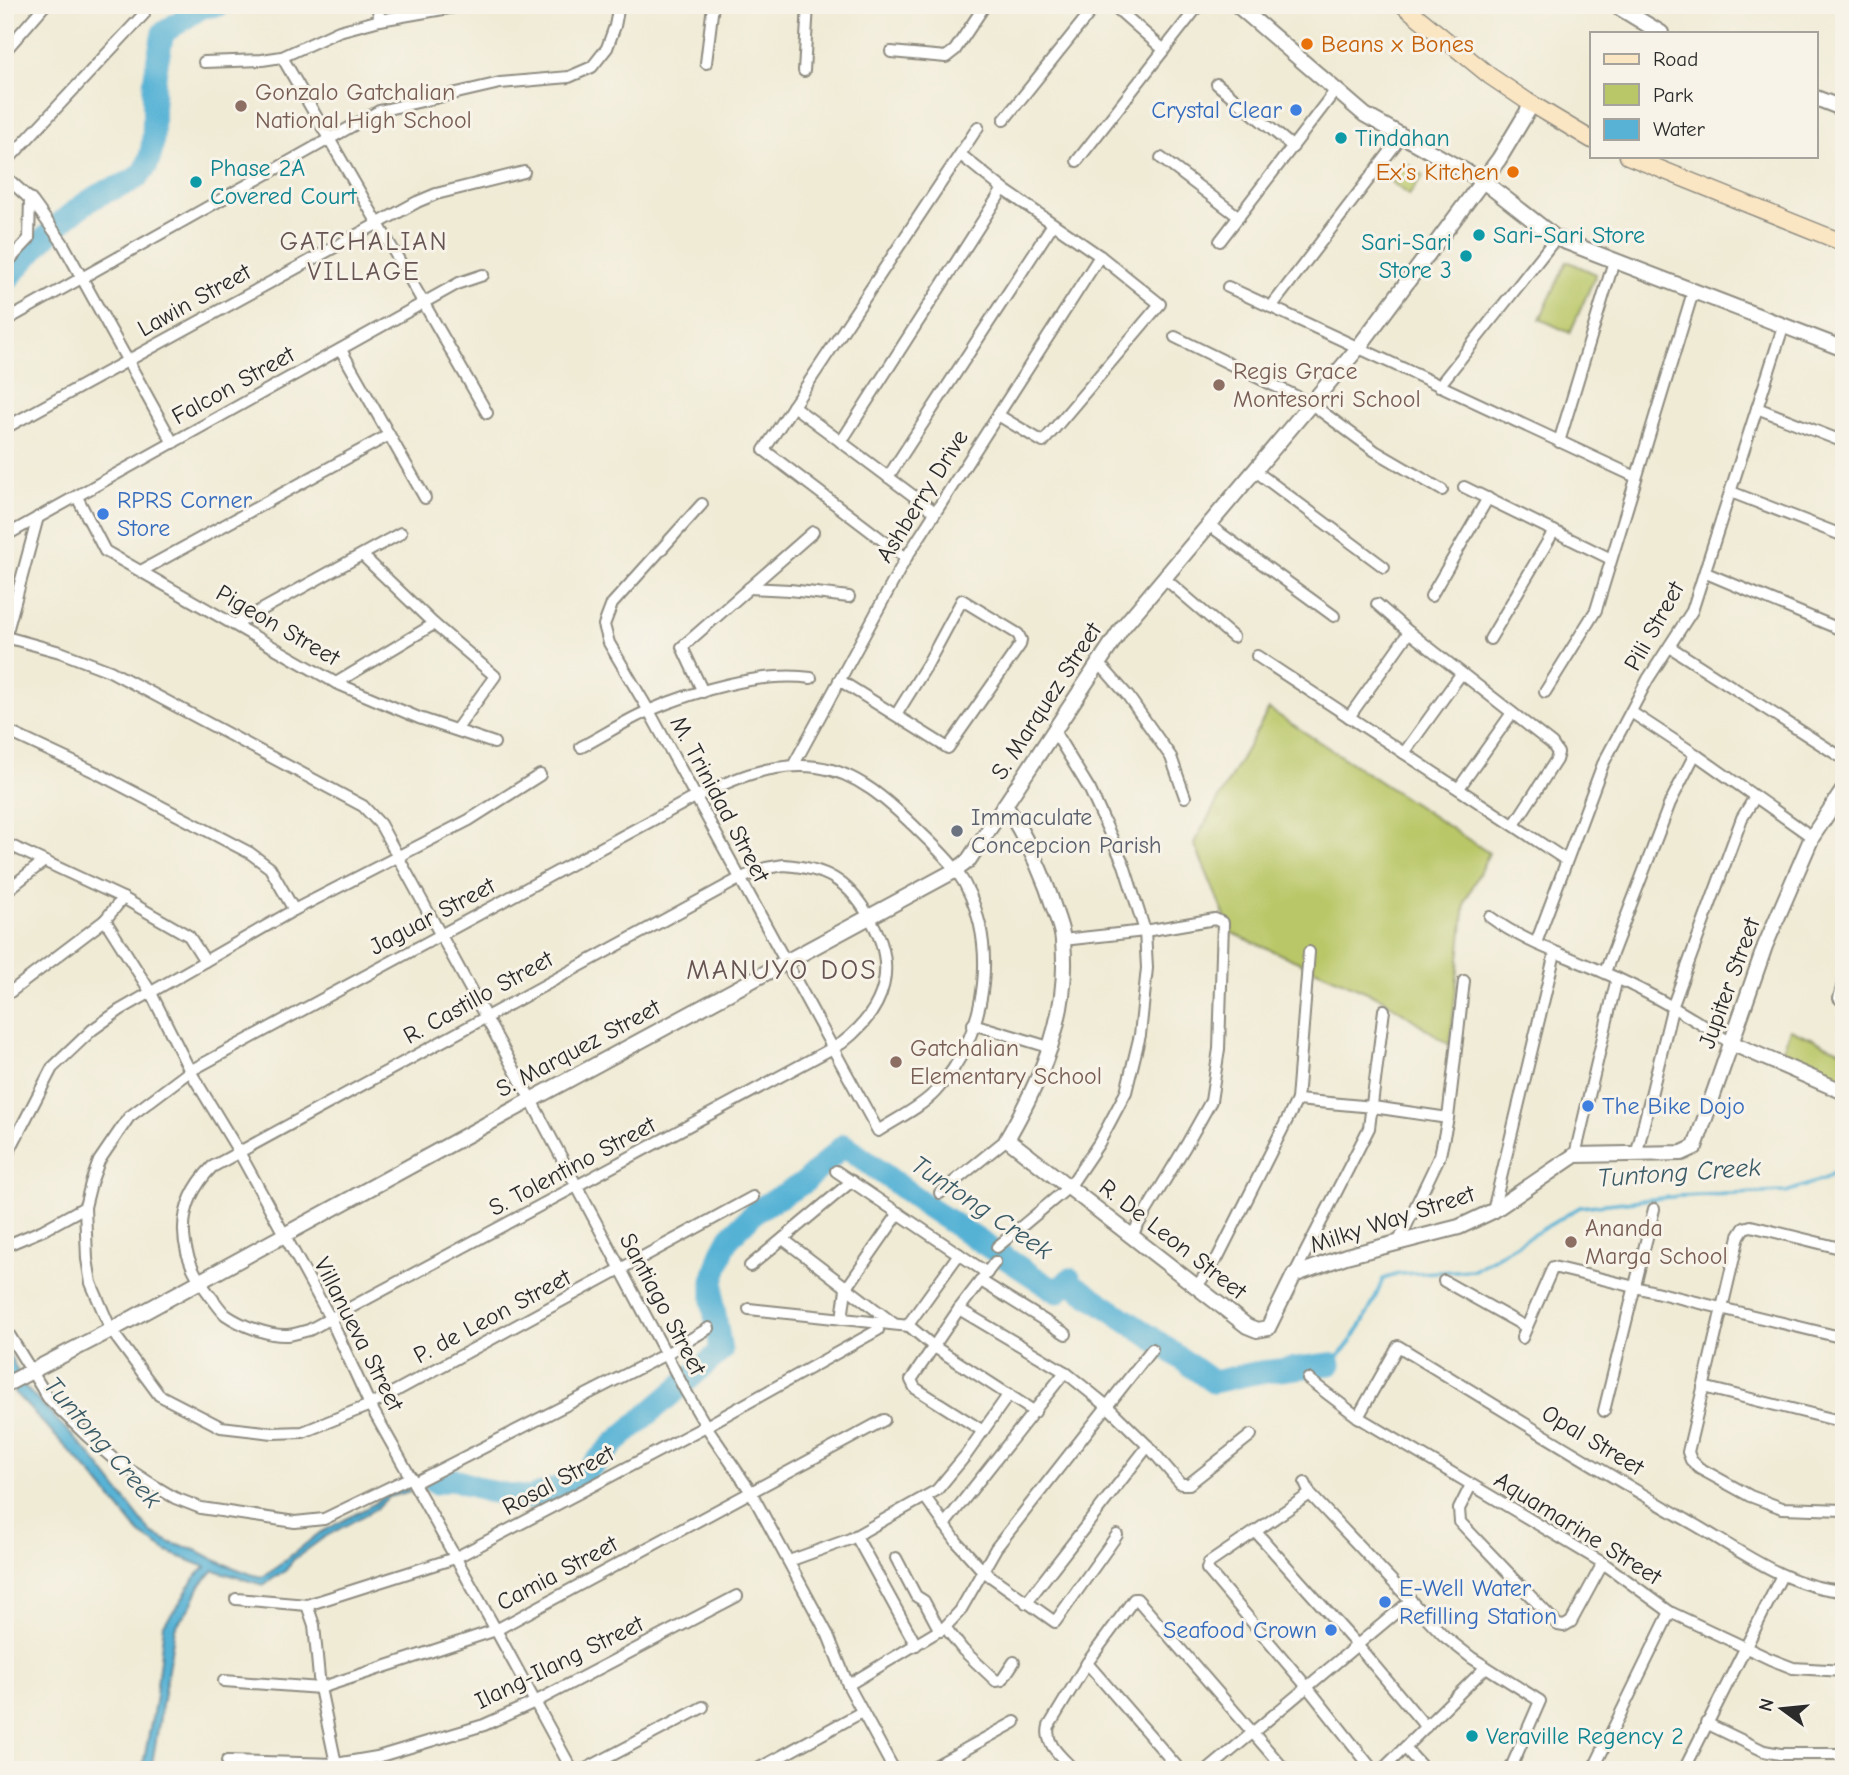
<svg xmlns="http://www.w3.org/2000/svg" width="1849" height="1775" font-family="'Comic Neue',sans-serif">
	<rect width="100%" height="100%" fill="#f7f3e8"/>
	<filter id="ink" filterUnits="userSpaceOnUse"><feTurbulence type="fractalNoise" baseFrequency=".0143" numOctaves="2"/><feDisplacementMap in="SourceGraphic" scale="14" xChannelSelector="R" yChannelSelector="G"/><feConvolveMatrix kernelMatrix="1 2 1 2 8 2 1 2 1" color-interpolation-filters="sRGB"/></filter>
	<filter id="wash" filterUnits="userSpaceOnUse"><feTurbulence type="fractalNoise" baseFrequency=".00686" numOctaves="4" result="noise"/><feDisplacementMap in="SourceGraphic" scale="28" xChannelSelector="R" yChannelSelector="G"/><feGaussianBlur stdDeviation="1.57" result="paint"/><feColorMatrix in="noise" values="0 0 0 0 0 0 0 0 0 0 0 0 0 0 0 0 0 1.4 0 .05"/><feComposite in="paint" operator="in"/></filter>
	<g filter="url(#wash)">
		<rect width="100%" height="100%" fill="#f0ebd5"/>
		<g fill="#bac768" stroke="#72794a" stroke-width="2">
			<path d="M 1405,162 L 1423,176 L 1409,195 L 1391,182 Z"/>
			<path d="M 1567,261 L 1596,274 L 1570,333 L 1540,319 Z"/>
			<path d="M 1269,709 L 1489,853 L 1465,902 L 1450,1045 L 1383,999 L 1232,933 L 1194,843 Z"/>
			<path d="M 1790,1029 L 1844,1052 L 1844,1085 L 1780,1058 Z"/>
		</g>
		<path fill="#57b2d5" stroke="#416e80" stroke-width="2" d="M 5,1345 L 25,1387 L 90,1454 L 151,1533 L 171,1543 L 198,1551 L 219,1562 L 253,1575 L 262,1577 L 268,1574 L 318,1534 L 376,1503 L 384,1493 L 406,1484 L 410,1491 L 388,1497 L 377,1508 L 323,1538 L 293,1560 L 286,1570 L 263,1585 L 214,1570 L 200,1585 L 191,1605 L 175,1628 L 151,1770 L 142,1770 L 155,1703 L 164,1624 L 180,1603 L 194,1578 L 206,1567 L 168,1552 L 140,1534 L 94,1477 L 14,1392 L 5,1377 Z"/>
		<g fill="none" stroke-linecap="round" stroke-linejoin="round">
			<g stroke="#57b2d5" stroke-width="3.5">
				<path d="M 1330,1364 C 1355,1343 1371,1310 1383,1279 L 1399,1274 L 1474,1270 L 1580,1207 L 1679,1196 L 1786,1192 L 1825,1179 L 1844,1165"/>
				<path d="M 419,1485 L 435,1483"/>
			</g>
			<g stroke="#57b2d5" stroke-width="23">
				<path d="M 5,282 C 35,249 63,213 103,193 C 120,185 137,184 147,165 C 157,143 152,110 154,86 C 155,68 160,50 163,33 L 202,7 L 219,5"/>
				<path d="M 435,1483 L 453,1479 L 487,1491 L 529,1498 L 562,1486 L 584,1474 L 617,1441 L 721,1351 L 713,1303 L 713,1281 L 722,1252 L 730,1237 L 757,1210 L 805,1182 L 844,1145 L 931,1209 L 1057,1292 L 1070,1279 L 1071,1283 L 1154,1339 L 1213,1382 L 1255,1373 L 1330,1364"/>
			</g>
		</g>
	</g>
	<g filter="url(#ink)">
		<g fill="none" stroke-linecap="round" stroke-linejoin="round">
			<defs>
				<g id="minor">
					<path d="M 377,5 L 380,20"/>
					<path d="M 1113,5 L 1164,50"/>
					<path d="M 5,51 L 45,5"/>
					<path d="M 891,52 L 946,57 L 955,50 L 985,5"/>
					<path d="M 282,57 L 487,413"/>
					<path d="M 204,62 L 262,60 L 282,57 L 339,31 L 380,20 L 466,5"/>
					<path d="M 706,63 L 713,5"/>
					<path d="M 804,71 L 808,5"/>
					<path d="M 1217,84 L 1293,147"/>
					<path d="M 1004,120 L 1096,5"/>
					<path d="M 961,155 L 1003,189 L 1100,256 L 1160,304 L 1043,442 L 998,415"/>
					<path d="M 1161,158 L 1239,217"/>
					<path d="M 1077,161 L 1199,5"/>
					<path d="M 5,163 L 144,14"/>
					<path d="M 5,176 L 33,202 L 62,242 L 173,443"/>
					<path d="M 1220,241 L 1335,91"/>
					<path d="M 6,264 L 29,239 L 30,198"/>
					<path d="M 1228,287 L 1636,477"/>
					<path d="M 1271,307 L 1402,136"/>
					<path d="M 5,321 L 379,111 L 500,83 L 569,77 L 592,67 L 607,48 L 615,26 L 619,5"/>
					<path d="M 1175,337 L 1310,403 L 1375,451 L 1442,490"/>
					<path d="M 341,350 L 425,498"/>
					<path d="M 1439,386 L 1556,238"/>
					<path d="M 793,406 L 935,512"/>
					<path d="M 1757,408 L 1844,442"/>
					<path d="M 5,428 L 417,202 L 436,194 L 524,172"/>
					<path d="M 841,442 L 1003,189"/>
					<path d="M 1559,442 L 1614,261"/>
					<path d="M 1254,470 L 1384,567"/>
					<path d="M 888,477 L 1053,224"/>
					<path d="M 1464,487 L 1611,559"/>
					<path d="M 1731,492 L 1844,536"/>
					<path d="M 77,497 L 105,551 L 336,683 L 419,718 L 494,743"/>
					<path d="M 702,504 L 612,604 L 604,625 L 609,643 L 649,711 L 878,1131 C 896,1119 920,1108 935,1092 C 989,1035 1002,935 956,870 C 944,854 929,841 915,827 C 888,801 857,772 817,767 C 772,762 735,778 695,797 L 190,1071 L 129,1117 L 99,1161 L 91,1183 L 85,1207 L 87,1259 L 91,1283 L 111,1330 L 159,1395 L 221,1427 L 273,1433 L 303,1432 L 370,1405 L 753,1197"/>
					<path d="M 1209,525 L 1334,616"/>
					<path d="M 5,536 L 459,283 L 483,275"/>
					<path d="M 362,555 L 434,624 L 495,676 L 456,730"/>
					<path d="M 906,558 L 764,450 L 978,127"/>
					<path d="M 141,571 L 389,435"/>
					<path d="M 1706,573 L 1844,631"/>
					<path d="M 1164,578 L 1233,637"/>
					<path d="M 749,588 L 790,590 L 849,597"/>
					<path d="M 1431,596 L 1488,498"/>
					<path d="M 236,624 L 401,533"/>
					<path d="M 1409,632 L 1552,744 L 1558,753 L 1556,760 L 1514,825"/>
					<path d="M 6,637 L 60,652 L 110,671 L 363,806 L 380,824 L 531,1100 L 685,1390 L 706,1426 L 751,1492 L 828,1635 L 848,1685 L 894,1770"/>
					<path d="M 5,639 L 38,517"/>
					<path d="M 1490,639 L 1554,531"/>
					<path d="M 1670,647 L 1844,759"/>
					<path d="M 1257,656 L 1566,860"/>
					<path d="M 1099,663 L 1128,696 L 1171,757 L 1185,797"/>
					<path d="M 839,680 L 948,748 L 1020,645 L 1021,640 L 1018,634 L 962,600 L 927,665 L 896,715"/>
					<path d="M 336,683 L 434,624"/>
					<path d="M 703,692 L 682,647 L 813,532"/>
					<path d="M 1545,692 L 1596,610 L 1693,292"/>
					<path d="M 1631,712 L 1695,754 L 1812,837"/>
					<path d="M 1349,717 L 1409,632 L 1377,604"/>
					<path d="M 5,730 L 97,773 L 250,853 L 270,868 L 294,910"/>
					<path d="M 581,747 C 604,735 625,721 648,711 C 694,691 762,671 811,678"/>
					<path d="M 1404,753 L 1461,674"/>
					<path d="M 793,766 L 906,558 L 1100,256"/>
					<path d="M 1459,788 L 1512,713"/>
					<path d="M 5,843 L 123,898 L 189,936 L 205,961"/>
					<path d="M 784,865 C 825,868 847,880 868,915 C 899,965 887,1008 842,1043 L 309,1330 C 302,1332 295,1334 288,1335 C 269,1336 242,1326 226,1315 C 220,1310 214,1300 209,1294 C 176,1252 174,1206 212,1167 L 739,879 L 766,868 Z"/>
					<path d="M 5,892 L 43,862"/>
					<path d="M 1490,917 C 1525,943 1566,955 1605,973 C 1650,992 1691,1017 1731,1043"/>
					<path d="M 105,920 L 150,991 L 190,1071 L 239,1152 L 331,1320 L 370,1405 L 496,1630 L 572,1770"/>
					<path d="M 1063,940 L 1145,931 L 1215,919 L 1223,923 L 1219,1049 L 1211,1101 L 1188,1142 L 1132,1235"/>
					<path d="M 1536,943 L 1603,764 L 1648,679 L 1692,611 L 1784,324"/>
					<path d="M 1605,972 L 1670,803 L 1695,754"/>
					<path d="M 1844,980 L 1839,998 L 1844,1003"/>
					<path d="M 5,996 L 105,920 L 123,898"/>
					<path d="M 973,1024 L 1052,1048"/>
					<path d="M 1297,1100 L 1373,1107 L 1448,1118"/>
					<path d="M 1637,1152 L 1673,1005 L 1742,818 L 1755,797"/>
					<path d="M 1575,1155 L 1617,978"/>
					<path d="M 5,1159 L 52,1068 L 92,1030 L 120,1010 L 294,910 L 469,820 L 540,775"/>
					<path d="M 836,1171 L 987,1273"/>
					<path d="M 940,1193 L 1007,1139"/>
					<path d="M 1493,1211 L 1555,953"/>
					<path d="M 783,1239 L 893,1323"/>
					<path d="M 1398,1243 L 1440,1155 L 1448,1118 L 1464,981"/>
					<path d="M 5,1246 L 43,1230 L 85,1207"/>
					<path d="M 997,1247 L 1070,1186 L 1099,1143 L 1126,1092 L 1140,1035 L 1147,968 L 1145,931 L 1124,865 L 1090,790 L 1054,731"/>
					<path d="M 1844,1249 L 1751,1226 L 1744,1228 L 1739,1236 L 1688,1452 L 1691,1460 L 1699,1468 L 1750,1496 L 1782,1508 L 1844,1510"/>
					<path d="M 750,1266 L 852,1181"/>
					<path d="M 1294,1275 L 1369,1128 L 1384,1010"/>
					<path d="M 981,1281 L 1066,1334"/>
					<path d="M 1444,1281 L 1526,1327"/>
					<path d="M 1197,1286 L 1218,1257 L 1297,1100 L 1309,952"/>
					<path d="M 749,1309 L 909,1326"/>
					<path d="M 959,1309 L 1065,1372 L 1107,1406 L 1148,1446 L 1181,1484 L 1189,1484 L 1251,1435"/>
					<path d="M 842,1319 L 846,1289 L 899,1213"/>
					<path d="M 909,1326 L 933,1346 L 1035,1412"/>
					<path d="M 909,1326 L 910,1322 L 959,1254"/>
					<path d="M 5,1328 L 48,1398 L 87,1436 L 116,1461 L 153,1485 L 175,1498 L 201,1508 L 295,1522 L 324,1519 L 411,1477"/>
					<path d="M 1522,1338 L 1553,1267 L 1844,1338"/>
					<path d="M 1308,1379 L 1358,1417 L 1603,1563 L 1670,1612 L 1770,1659 L 1793,1668 L 1844,1671"/>
					<path d="M 1703,1387 L 1844,1422"/>
					<path d="M 1604,1411 L 1654,1209"/>
					<path d="M 1358,1417 L 1398,1346 C 1495,1405 1592,1466 1690,1522 C 1738,1549 1787,1588 1844,1591"/>
					<path d="M 983,1431 L 915,1388 L 911,1380 L 959,1309 L 995,1262"/>
					<path d="M 414,1483 L 666,1354 L 709,1328"/>
					<path d="M 1305,1483 L 1310,1494 L 1444,1636 L 1472,1658 L 1540,1701 L 1510,1770"/>
					<path d="M 1471,1485 L 1459,1509 L 1460,1522 L 1558,1625 L 1564,1626 L 1571,1622 L 1603,1563"/>
					<path d="M 1310,1494 L 1209,1563 L 1207,1569 L 1308,1688 L 1373,1770"/>
					<path d="M 925,1497 L 957,1542 L 983,1571 L 1055,1622 L 1117,1535"/>
					<path d="M 944,1525 L 1065,1372"/>
					<path d="M 1256,1532 L 1357,1645 L 1426,1727"/>
					<path d="M 856,1536 L 916,1645"/>
					<path d="M 896,1558 L 916,1596 L 924,1601 L 940,1631"/>
					<path d="M 789,1561 L 850,1539 L 937,1490 L 966,1455 L 1009,1394"/>
					<path d="M 236,1599 L 307,1605 L 455,1558 L 706,1426 L 878,1330"/>
					<path d="M 1026,1603 L 1148,1446"/>
					<path d="M 307,1605 L 314,1625 L 320,1688 L 336,1764"/>
					<path d="M 945,1627 L 963,1650 L 996,1681 L 1002,1680 L 1014,1662"/>
					<path d="M 1087,1663 L 1180,1770"/>
					<path d="M 224,1681 L 320,1688 L 496,1630 L 884,1420"/>
					<path d="M 848,1685 L 945,1627 L 960,1611 L 996,1548 L 1152,1349"/>
					<path d="M 1706,1723 L 1764,1751 L 1780,1754 L 1844,1754"/>
					<path d="M 1405,1748 L 1425,1770"/>
					<path d="M 227,1761 L 336,1764 L 377,1757 L 484,1725 L 535,1702 L 737,1596"/>
					<path d="M 584,1770 L 703,1707"/>
					<path d="M 756,1770 L 862,1712"/>
					<path d="M 928,1770 L 1015,1722"/>
					<path d="M 1074,1770 C 1062,1757 1044,1744 1049,1726 L 1087,1663 L 1134,1599 L 1137,1599 L 1285,1770"/>
					<path d="M 1208,1770 L 1411,1600"/>
					<path d="M 1382,1770 L 1486,1667"/>
					<path d="M 1593,1770 L 1670,1612"/>
					<path d="M 1684,1770 L 1782,1575"/>
				</g>
				<g id="tertiary">
					<path d="M 1237,5 L 1365,115 L 1483,181 L 1556,238 L 1844,349"/>
					<path d="M 1615,5 L 1661,33"/>
					<path d="M 1816,98 L 1844,109"/>
					<path d="M 1005,805 C 1027,839 1043,873 1055,911 C 1058,921 1063,932 1063,942 C 1070,1014 1042,1078 1007,1139 L 1247,1326 L 1257,1330 L 1268,1328 L 1294,1275 L 1346,1256 L 1459,1227 L 1493,1211 L 1575,1155 L 1682,1153 L 1695,1147 L 1765,946 L 1812,837 L 1844,789"/>
					<path d="M 1731,1043 L 1844,1092"/>
					<path d="M 5,1385 L 111,1330 L 531,1100 L 956,870 L 968,861 L 1122,628 L 1358,348 L 1499,159 L 1532,104"/>
				</g>
				<g id="secondary">
					<path d="M 1403,5 L 1490,76 L 1527,101 L 1592,140"/>
					<path d="M 1628,156 L 1844,243"/>
				</g>
			</defs>
			<use href="#minor" stroke="#8e8b80" stroke-width="14"/>
			<use href="#tertiary" stroke="#8e8b80" stroke-width="18"/>
			<use href="#secondary" stroke="#8e8b80" stroke-width="19"/>
			<use href="#minor" stroke="#fff" stroke-width="10"/>
			<use href="#tertiary" stroke="#fff" stroke-width="14"/>
			<use href="#secondary" stroke="#fbe6c4" stroke-width="16"/>
		</g>
	</g>
	<g fill="#e8710a" stroke="#f7f3e8" stroke-width="2.5">
		<circle cx="1307" cy="44" r="7"/>
		<circle cx="1513" cy="172" r="7"/>
	</g>
	<g fill="#8d6e63" stroke="#f7f3e8" stroke-width="2.5">
		<circle cx="241" cy="106" r="7"/>
		<circle cx="1219" cy="385" r="7"/>
		<circle cx="896" cy="1062" r="7"/>
		<circle cx="1571" cy="1242" r="7"/>
	</g>
	<g fill="#3f7fe0" stroke="#f7f3e8" stroke-width="2.5">
		<circle cx="1296" cy="110" r="7"/>
		<circle cx="103" cy="514" r="7"/>
		<circle cx="1588" cy="1106" r="7"/>
		<circle cx="1385" cy="1602" r="7"/>
		<circle cx="1331" cy="1630" r="7"/>
	</g>
	<g fill="#0f9aa8" stroke="#f7f3e8" stroke-width="2.5">
		<circle cx="1341" cy="138" r="7"/>
		<circle cx="196" cy="182" r="7"/>
		<circle cx="1479" cy="235" r="7"/>
		<circle cx="1466" cy="256" r="7"/>
		<circle cx="1472" cy="1736" r="7"/>
	</g>
	<circle fill="#6b7280" stroke="#f7f3e8" stroke-width="2.5" cx="957" cy="831" r="7"/>
	<g text-anchor="middle" stroke-width="6" stroke-linejoin="round" paint-order="stroke">
		<g font-size="24" fill="#c56008" stroke="#f7f3e8" text-anchor="start">
			<text x="1321" y="52">Beans x Bones</text>
			<text x="1499" y="180" text-anchor="end">Ex's Kitchen</text>
		</g>
		<g font-size="24" fill="#785e54" stroke="#f7f3e8" text-anchor="start">
			<text x="255" y="100">Gonzalo Gatchalian<tspan x="255" dy="28">National High School</tspan></text>
			<text x="1233" y="379">Regis Grace<tspan x="1233" dy="28">Montesorri School</tspan></text>
			<text x="910" y="1056">Gatchalian<tspan x="910" dy="28">Elementary School</tspan></text>
			<text x="1585" y="1236">Ananda<tspan x="1585" dy="28">Marga School</tspan></text>
		</g>
		<g font-size="24" fill="#366cbe" stroke="#f7f3e8" text-anchor="start">
			<text x="1282" y="118" text-anchor="end">Crystal Clear</text>
			<text x="117" y="508">RPRS Corner<tspan x="117" dy="28">Store</tspan></text>
			<text x="1602" y="1114">The Bike Dojo</text>
			<text x="1399" y="1596">E-Well Water<tspan x="1399" dy="28">Refilling Station</tspan></text>
			<text x="1317" y="1638" text-anchor="end">Seafood Crown</text>
		</g>
		<g font-size="24" fill="#0d838f" stroke="#f7f3e8" text-anchor="start">
			<text x="1355" y="146">Tindahan</text>
			<text x="210" y="176">Phase 2A<tspan x="210" dy="28">Covered Court</tspan></text>
			<text x="1493" y="243">Sari-Sari Store</text>
			<text x="1452" y="250" text-anchor="end">Sari-Sari<tspan x="1452" dy="28">Store 3</tspan></text>
			<text x="1486" y="1744">Veraville Regency 2</text>
		</g>
		<g font-size="24" fill="#2b2b2b" stroke="#f7f3e8">
			<text transform="translate(194 300) rotate(-29)" y="8">Lawin Street</text>
			<text transform="translate(233 385) rotate(-29)" y="8">Falcon Street</text>
			<text transform="translate(922 496) rotate(-58)" y="8">Ashberry Drive</text>
			<text transform="translate(278 625) rotate(30)" y="8">Pigeon Street</text>
			<text transform="translate(1654 626) rotate(-61)" y="8">Pili Street</text>
			<text transform="translate(1046 701) rotate(-57)" y="8">S. Marquez Street</text>
			<text transform="translate(720 799) rotate(62)" y="8">M. Trinidad Street</text>
			<text transform="translate(432 916) rotate(-28)" y="8">Jaguar Street</text>
			<text transform="translate(1729 983) rotate(-70)" y="8">Jupiter Street</text>
			<text transform="translate(478 997) rotate(-29)" y="8">R. Castillo Street</text>
			<text transform="translate(578 1048) rotate(-28)" y="8">S. Marquez Street</text>
			<text transform="translate(572 1166) rotate(-28)" y="8">S. Tolentino Street</text>
			<text transform="translate(1392 1219) rotate(-18)" y="8">Milky Way Street</text>
			<text transform="translate(1173 1239) rotate(38)" y="8">R. De Leon Street</text>
			<text transform="translate(663 1304) rotate(62)" y="8">Santiago Street</text>
			<text transform="translate(492 1316) rotate(-28)" y="8">P. de Leon Street</text>
			<text transform="translate(359 1334) rotate(63)" y="8">Villanueva Street</text>
			<text transform="translate(1593 1440) rotate(31)" y="8">Opal Street</text>
			<text transform="translate(558 1480) rotate(-28)" y="8">Rosal Street</text>
			<text transform="translate(1578 1528) rotate(32)" y="8">Aquamarine Street</text>
			<text transform="translate(557 1573) rotate(-28)" y="8">Camia Street</text>
			<text transform="translate(559 1662) rotate(-26)" y="8">Ilang-Ilang Street</text>
		</g>
		<g font-size="24" fill="#5b616d" stroke="#f7f3e8" text-anchor="start">
			<text x="971" y="825">Immaculate<tspan x="971" dy="28">Concepcion Parish</tspan></text>
		</g>
		<g font-size="26" letter-spacing="2" fill="#665453" stroke="#f7f3e8">
			<text x="364" y="250">GATCHALIAN<tspan x="364" dy="30">VILLAGE</tspan></text>
		</g>
		<g font-size="26" font-style="italic" fill="#3a5a66" stroke="#f7f3e8">
			<text transform="translate(1679 1172) rotate(-4)" y="9">Tuntong Creek</text>
			<text transform="translate(982 1207) rotate(34)" y="9">Tuntong Creek</text>
			<text transform="translate(103 1442) rotate(49)" y="9">Tuntong Creek</text>
		</g>
		<g font-size="28" letter-spacing="2" fill="#665453" stroke="#f7f3e8">
			<text x="782" y="979">MANUYO DOS</text>
		</g>
	</g>
	<rect width="1849" height="1775" fill="none" stroke="#f7f3e8" stroke-width="28"/>
	<rect x="1590" y="32" width="228" height="126" fill="#f7f3e8" stroke="#a5a39c" stroke-width="2"/>
	<rect x="1604" y="54" width="35" height="10" fill="#fbe6c4" stroke="#a5a39c" stroke-width="2"/>
	<text x="1653" y="66" font-size="21" fill="#2b2b2b">Road</text>
	<rect x="1604" y="84" width="35" height="21" fill="#bac768" stroke="#a5a39c" stroke-width="2"/>
	<text x="1653" y="102" font-size="21" fill="#2b2b2b">Park</text>
	<rect x="1604" y="119" width="35" height="21" fill="#57b2d5" stroke="#a5a39c" stroke-width="2"/>
	<text x="1653" y="136" font-size="21" fill="#2b2b2b">Water</text>
	<g transform="translate(1782 1709) rotate(285)" stroke="#f7f3e8" stroke-width="5" paint-order="stroke">
	<path d="M0-5L12 26L0 18L-12 26Z" fill="#2b2b2b"/>
	<text y="-10" font-size="19" font-weight="bold" text-anchor="middle" fill="#2b2b2b">N</text>
	</g>
</svg>
